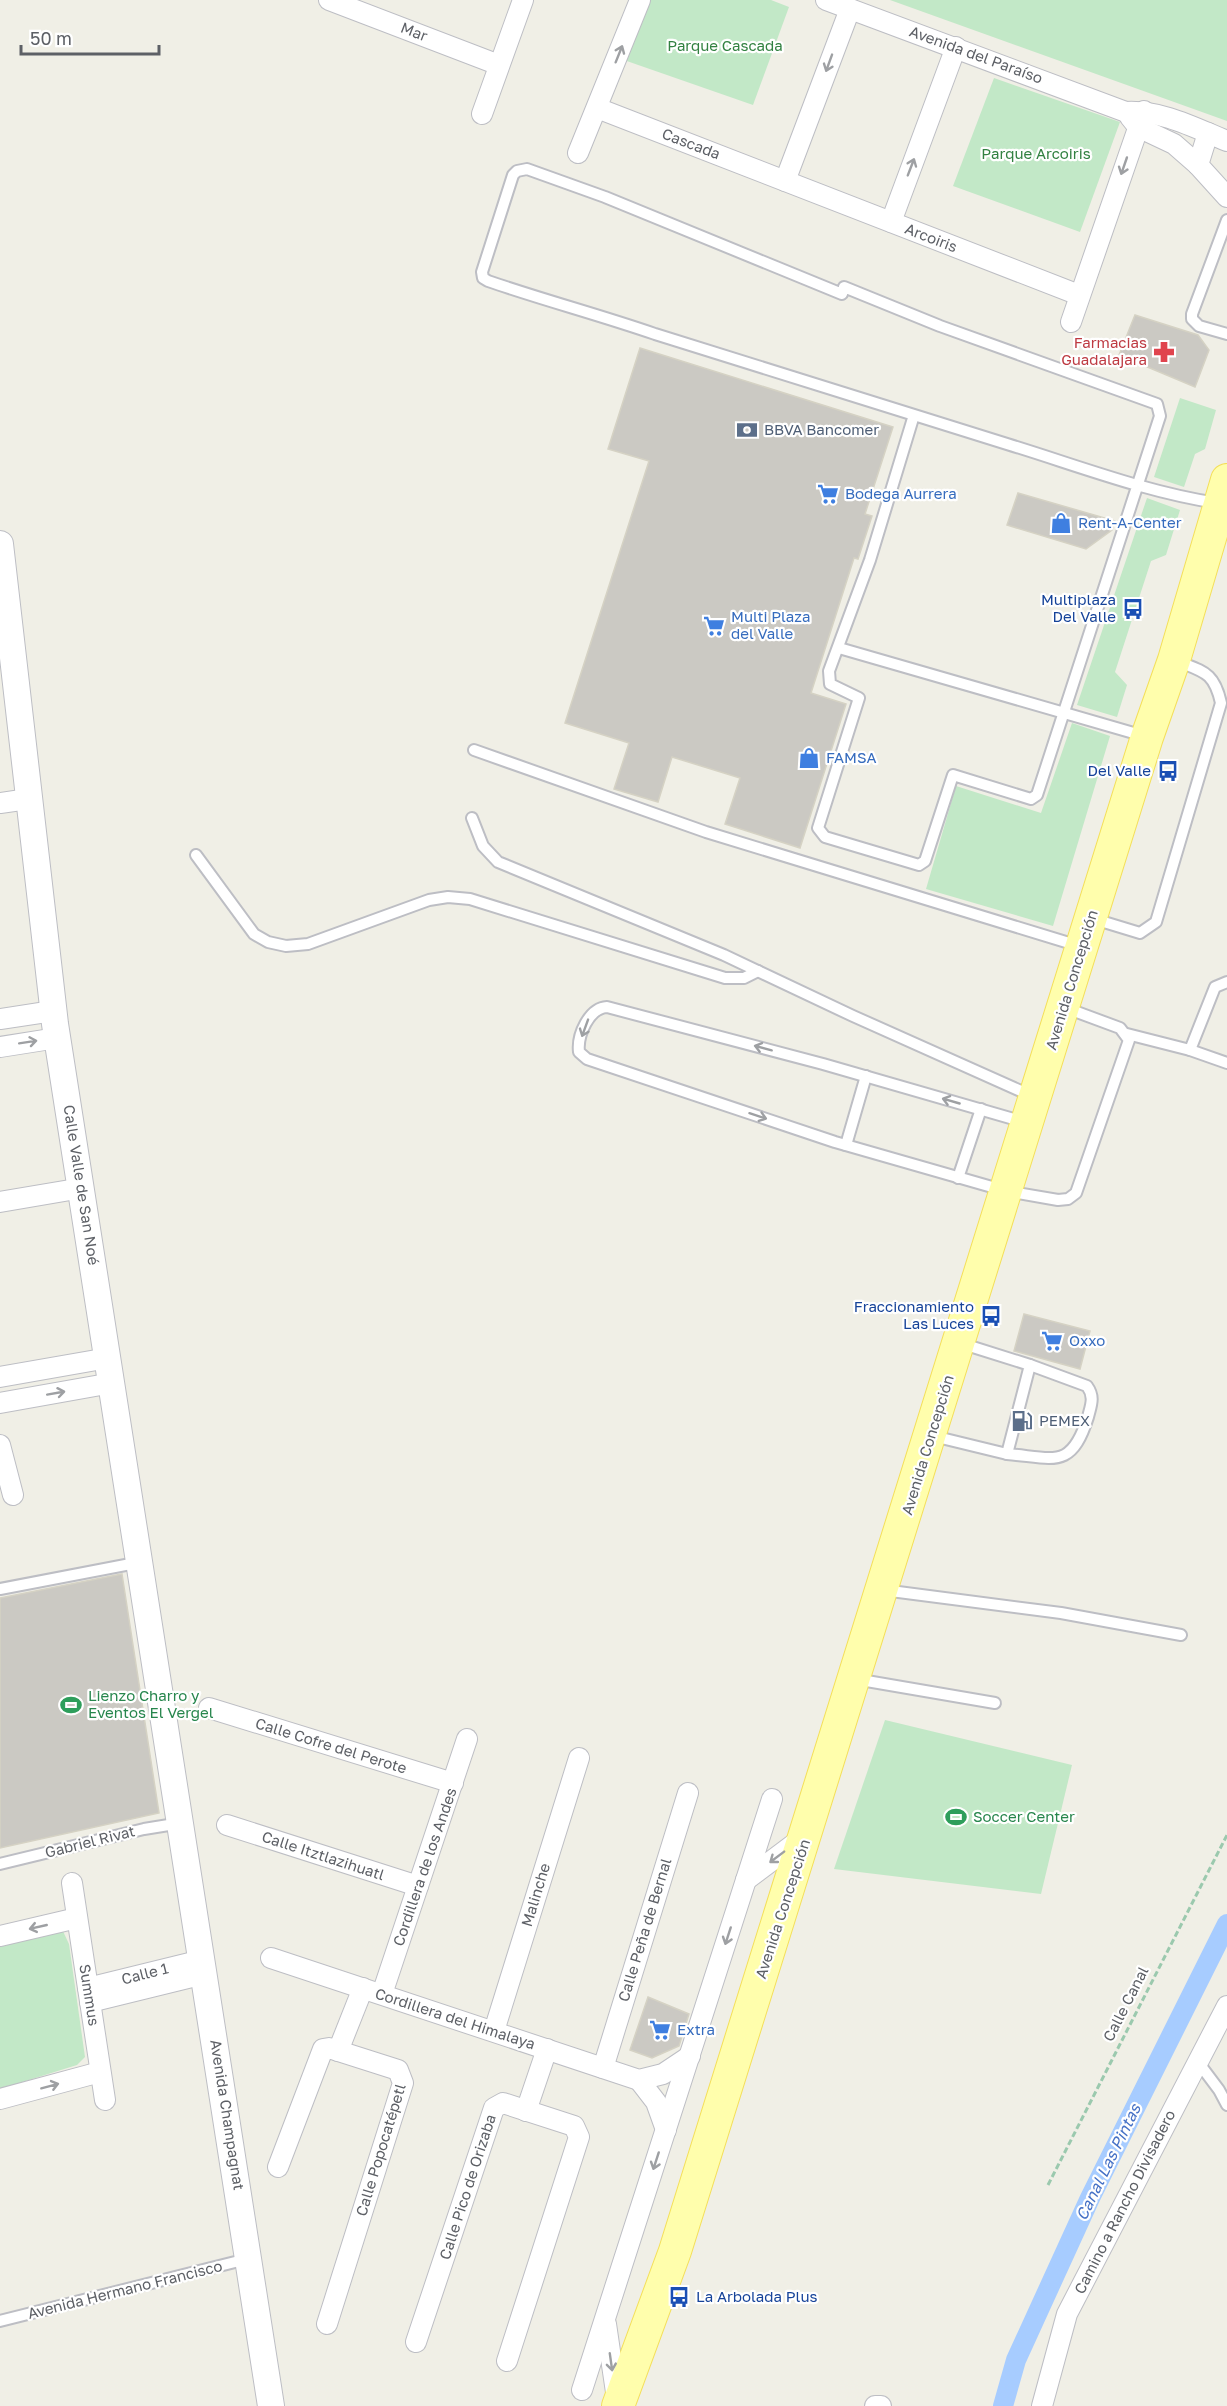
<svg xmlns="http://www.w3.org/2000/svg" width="1227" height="2406" font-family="'Golos Text',sans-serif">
	<rect width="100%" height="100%" fill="#f0efe6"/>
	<g fill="#c2e8c7">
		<path d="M 644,0 L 771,0 L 789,7 L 753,105 L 621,59 Z"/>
		<path d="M 890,0 L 1227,0 L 1227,121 Z"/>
		<path d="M 994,78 L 1120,122 L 1080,232 L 953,186 Z"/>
		<path d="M 1180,398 L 1216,410 L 1205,449 L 1195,454 L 1184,487 L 1154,477 Z"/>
		<path d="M 1147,498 L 1180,510 L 1166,555 L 1151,561 L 1115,672 L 1127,685 L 1117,717 L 1077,705 Z"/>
		<path d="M 1072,723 L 1110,736 L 1053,926 L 926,889 L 956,786 L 1041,813 Z"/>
		<path d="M 885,1720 L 1072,1765 L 1041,1894 L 834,1869 Z"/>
		<path d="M 61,1927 L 69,1944 L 85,2057 L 77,2065 L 0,2089 L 0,1942 Z"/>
	</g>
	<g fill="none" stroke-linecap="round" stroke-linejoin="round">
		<path stroke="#a7ccff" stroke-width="20" d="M 1003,2406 L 1016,2360 L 1090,2198 L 1227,1924"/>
	</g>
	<g fill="#cbc9c3" stroke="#d5d2c4" stroke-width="1.5">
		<path d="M 1135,315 L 1198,335 L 1209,350 L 1195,387 L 1119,355 Z"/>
		<path d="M 640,348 L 893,427 L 865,514 L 872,516 L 858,559 L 854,558 L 811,693 L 846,704 L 800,848 L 725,824 L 740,778 L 672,757 L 658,802 L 614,789 L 629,743 L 565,723 L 649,461 L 608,449 Z"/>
		<path d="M 1018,493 L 1115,521 L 1112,530 L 1086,549 L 1007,525 Z"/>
		<path d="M 1024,1314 L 1090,1331 L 1080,1369 L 1014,1351 Z"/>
		<path d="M 122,1574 L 159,1813 L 0,1848 L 0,1598 Z"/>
		<path d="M 648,1997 L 689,2014 L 679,2046 L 652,2058 L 630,2050 Z"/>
	</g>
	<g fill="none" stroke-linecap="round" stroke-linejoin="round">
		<defs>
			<g id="service">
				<path d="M 1227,220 L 1192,314 L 1192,319 L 1199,326 L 1227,334"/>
				<path d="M 914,415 L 870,560 L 829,671 L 830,684 L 859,698 L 818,828 L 825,837 L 919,865 L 925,861 L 953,775 L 1031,799 L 1037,795 L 1160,416 L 1157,404 L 940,326 L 844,287 L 842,294 L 605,197 L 527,169 L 517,171 L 513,175 L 482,272 L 483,278 L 488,281 C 543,300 600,315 655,334 C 772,371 890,407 1007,444 C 1076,465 1145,492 1217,503"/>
				<path d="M 839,648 L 1144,736"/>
				<path d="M 474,750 L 706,832 L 1079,946"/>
				<path d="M 472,818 L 483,846 L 498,862 L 724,955 L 853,1016 L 1032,1096"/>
				<path d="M 196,855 L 254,934 L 268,942 L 286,946 L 308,944 L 429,900 L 448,897 L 470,899 L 725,978 L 744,978 L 758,971"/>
				<path d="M 1094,919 L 1140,933 L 1156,922 L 1221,703 C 1214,672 1204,672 1177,661"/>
				<path d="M 1227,982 L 1215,987 L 1190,1050 L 1227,1063"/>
				<path d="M 1127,1034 L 1190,1050"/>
				<path d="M 1024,1122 L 823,1064 L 607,1007 C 589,1008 577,1035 579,1052 L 587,1059 L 835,1142 L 1006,1191 L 1058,1200 L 1068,1199 L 1076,1193 L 1129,1040 L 1120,1028 L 1066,1008"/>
				<path d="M 846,1145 L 866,1076"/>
				<path d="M 958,1178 L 981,1109"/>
				<path d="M 933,1436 L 1007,1454 L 1030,1365 L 960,1343"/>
				<path d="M 1007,1454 C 1055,1458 1071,1470 1088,1417 C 1091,1405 1095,1397 1087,1386 L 1030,1365"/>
				<path d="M 0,1589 L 141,1562"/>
				<path d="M 883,1590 L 1061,1613 L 1181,1635"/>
				<path d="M 855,1679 L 995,1703"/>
				<path d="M 0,1864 L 144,1829 L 181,1823"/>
				<path d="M 1198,2062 L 1219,2090 L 1227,2105"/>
				<path d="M 0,2321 L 247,2259"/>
			</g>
			<g id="minor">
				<path d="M 329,0 L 499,65"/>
				<path d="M 826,0 L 1126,112 C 1162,110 1195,128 1227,141"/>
				<path d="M 597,108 L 1079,295"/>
				<path d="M 482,114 L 523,0"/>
				<path d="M 1130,117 L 1138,127 L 1174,144 L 1198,165"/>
				<path d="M 1208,133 L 1198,165 L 1227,197"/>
				<path d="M 578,153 L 640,0"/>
				<path d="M 785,181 L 850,9"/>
				<path d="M 891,222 L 956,47"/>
				<path d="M 1071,322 L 1144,111"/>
				<path d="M 0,803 L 28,799"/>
				<path d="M 0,1019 L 53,1011"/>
				<path d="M 0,1047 L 57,1038"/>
				<path d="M 0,1202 L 82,1188"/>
				<path d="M 0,1377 L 108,1358"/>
				<path d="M 0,1403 L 112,1383"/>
				<path d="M 0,1445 L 13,1495"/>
				<path d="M 209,1708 L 453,1783"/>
				<path d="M 227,1825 L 418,1886"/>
				<path d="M 746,1880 L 802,1838"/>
				<path d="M 72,1883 L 105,2100"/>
				<path d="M 0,1936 L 77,1918"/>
				<path d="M 271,1958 L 639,2080 L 663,2074 L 690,2056"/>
				<path d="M 88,1988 L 202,1960"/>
				<path d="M 382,1994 L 467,1739"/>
				<path d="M 90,2002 L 204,1974"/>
				<path d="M 494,2031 L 579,1758"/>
				<path d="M 338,2051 L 363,1988"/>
				<path d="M 603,2068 L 688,1793"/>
				<path d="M 639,2080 L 656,2102 L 666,2130"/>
				<path d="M 0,2099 L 100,2072"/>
				<path d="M 526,2111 L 547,2049"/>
				<path d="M 278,2167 L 323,2049 L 329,2048 L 398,2070 L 403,2083 L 327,2324"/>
				<path d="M 606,2324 L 617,2399"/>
				<path d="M 416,2342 L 494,2108 L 503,2103 L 574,2126 L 579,2137 L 507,2361"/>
				<path d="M 582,2390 L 772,1799"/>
				<path d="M 875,2406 L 881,2406"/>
				<path d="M 1042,2406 L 1067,2314 L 1227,2006"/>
			</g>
			<path id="tertiary" d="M 0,544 L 55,1024 L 271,2406"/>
			<path id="primary" d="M 618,2406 L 675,2251 L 1147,737 L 1174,660 L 1227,480"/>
		</defs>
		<use href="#service" stroke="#bdbec4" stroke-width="14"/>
		<use href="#minor" stroke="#bdbec4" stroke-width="22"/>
		<use href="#tertiary" stroke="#bdbec4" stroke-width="28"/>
		<use href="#primary" stroke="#f4df5a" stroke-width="34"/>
		<path stroke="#9bc9ae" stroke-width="3" stroke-dasharray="6 3" stroke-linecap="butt" d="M 1048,2185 L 1227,1835"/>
		<use href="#service" stroke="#fff" stroke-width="10"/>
		<use href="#minor" stroke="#fff" stroke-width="20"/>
		<use href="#tertiary" stroke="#fff" stroke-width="26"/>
		<use href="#primary" stroke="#fffeac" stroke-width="32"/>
	</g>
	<defs><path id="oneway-shaft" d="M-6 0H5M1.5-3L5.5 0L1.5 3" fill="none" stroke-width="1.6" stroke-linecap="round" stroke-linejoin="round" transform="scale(1.5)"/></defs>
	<g stroke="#9ea0a3">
		<use href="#oneway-shaft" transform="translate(619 54) rotate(-68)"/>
		<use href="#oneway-shaft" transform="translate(829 63) rotate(110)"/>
		<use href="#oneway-shaft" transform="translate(1124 166) rotate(109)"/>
		<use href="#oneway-shaft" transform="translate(911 167) rotate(-69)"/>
		<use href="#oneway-shaft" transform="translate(585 1028) rotate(110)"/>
		<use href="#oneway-shaft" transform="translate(28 1042) rotate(-9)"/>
		<use href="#oneway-shaft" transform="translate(763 1048) rotate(-165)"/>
		<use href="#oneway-shaft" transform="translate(951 1101) rotate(-164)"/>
		<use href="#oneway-shaft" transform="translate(758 1116) rotate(18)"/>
		<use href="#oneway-shaft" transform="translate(56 1393) rotate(-10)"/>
		<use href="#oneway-shaft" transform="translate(777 1857) rotate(143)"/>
		<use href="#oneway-shaft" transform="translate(38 1927) rotate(167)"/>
		<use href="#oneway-shaft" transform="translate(728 1936) rotate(108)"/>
		<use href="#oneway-shaft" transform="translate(50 2086) rotate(-15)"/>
		<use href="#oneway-shaft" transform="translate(656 2161) rotate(108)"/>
		<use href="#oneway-shaft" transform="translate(611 2362) rotate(82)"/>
	</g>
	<defs>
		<symbol id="pharmacy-bare" viewBox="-9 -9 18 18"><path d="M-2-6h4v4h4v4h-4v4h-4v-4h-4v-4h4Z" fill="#e0444e" stroke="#fff" stroke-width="2.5" paint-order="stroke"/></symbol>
		<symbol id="bank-bare" viewBox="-9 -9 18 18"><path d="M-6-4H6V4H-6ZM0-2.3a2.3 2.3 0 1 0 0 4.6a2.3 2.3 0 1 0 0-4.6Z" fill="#5c6f8a" stroke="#fff" stroke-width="2.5" paint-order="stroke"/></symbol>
		<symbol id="supermarket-bare" viewBox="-9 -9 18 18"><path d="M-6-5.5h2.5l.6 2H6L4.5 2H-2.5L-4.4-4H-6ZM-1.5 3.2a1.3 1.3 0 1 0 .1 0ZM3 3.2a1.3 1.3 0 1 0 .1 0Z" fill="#3f7fe0" stroke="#fff" stroke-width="2.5" paint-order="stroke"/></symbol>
		<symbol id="shop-bare" viewBox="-9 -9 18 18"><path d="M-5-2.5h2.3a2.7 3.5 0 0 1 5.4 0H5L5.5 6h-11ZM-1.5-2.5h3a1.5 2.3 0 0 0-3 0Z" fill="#3f7fe0" stroke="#fff" stroke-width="2.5" paint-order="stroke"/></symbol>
		<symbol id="bus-bare" viewBox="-9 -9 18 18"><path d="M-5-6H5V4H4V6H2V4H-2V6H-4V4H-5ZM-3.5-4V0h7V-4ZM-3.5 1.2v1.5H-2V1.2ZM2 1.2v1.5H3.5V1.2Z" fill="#1a4fb4" stroke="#fff" stroke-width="2.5" paint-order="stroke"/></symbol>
		<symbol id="fuel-bare" viewBox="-9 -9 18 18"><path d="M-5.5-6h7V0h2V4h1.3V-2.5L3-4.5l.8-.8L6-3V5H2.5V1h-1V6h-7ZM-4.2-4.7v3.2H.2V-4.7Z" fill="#5c6f8a" stroke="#fff" stroke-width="2.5" paint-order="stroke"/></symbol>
		<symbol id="stadium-bare" viewBox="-9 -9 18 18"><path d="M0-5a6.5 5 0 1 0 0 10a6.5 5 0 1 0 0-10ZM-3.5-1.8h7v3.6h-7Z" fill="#2e9e5b" stroke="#fff" stroke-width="2.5" paint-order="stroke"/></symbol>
	</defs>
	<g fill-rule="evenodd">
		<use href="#pharmacy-bare" x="1149" y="337" width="30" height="30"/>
		<use href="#bank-bare" x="732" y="415" width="30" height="30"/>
		<use href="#supermarket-bare" x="813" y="479" width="30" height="30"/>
		<use href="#shop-bare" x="1046" y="508" width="30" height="30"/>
		<use href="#bus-bare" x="1118" y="594" width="30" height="30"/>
		<use href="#supermarket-bare" x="699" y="611" width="30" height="30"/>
		<use href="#shop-bare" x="794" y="743" width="30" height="30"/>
		<use href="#bus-bare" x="1153" y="756" width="30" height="30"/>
		<use href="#bus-bare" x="976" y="1301" width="30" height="30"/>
		<use href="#supermarket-bare" x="1037" y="1326" width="30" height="30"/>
		<use href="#fuel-bare" x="1007" y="1406" width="30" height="30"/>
		<use href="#stadium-bare" x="56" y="1690" width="30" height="30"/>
		<use href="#stadium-bare" x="941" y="1802" width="30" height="30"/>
		<use href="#supermarket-bare" x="645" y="2015" width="30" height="30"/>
		<use href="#bus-bare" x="664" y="2282" width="30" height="30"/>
	</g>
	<g text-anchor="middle" stroke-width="4.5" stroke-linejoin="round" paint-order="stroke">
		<g font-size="15" fill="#5d6066" stroke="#fff">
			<text transform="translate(414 32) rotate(21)" y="5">Mar</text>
			<text transform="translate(976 55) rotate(20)" y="5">Avenida del Paraíso</text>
			<text transform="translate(691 144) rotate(21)" y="5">Cascada</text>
			<text transform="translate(931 238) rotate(21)" y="5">Arcoiris</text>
			<text transform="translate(1072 980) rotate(-73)" y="5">Avenida Concepción</text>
			<text transform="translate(81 1185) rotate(81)" y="5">Calle Valle de San Noé</text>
			<text transform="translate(928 1445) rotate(-73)" y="5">Avenida Concepción</text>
			<text transform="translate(331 1746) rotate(17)" y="5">Calle Cofre del Perote</text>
			<text transform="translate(90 1842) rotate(-14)" y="5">Gabriel Rivat</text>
			<text transform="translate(323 1856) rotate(18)" y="5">Calle Itztlazihuatl</text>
			<text transform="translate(425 1867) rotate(-71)" y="5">Cordillera de los Andes</text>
			<text transform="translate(536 1895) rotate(-73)" y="5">Malinche</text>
			<text transform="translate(783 1909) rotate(-72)" y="5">Avenida Concepción</text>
			<text transform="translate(645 1930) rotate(-73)" y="5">Calle Peña de Bernal</text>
			<text transform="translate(145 1974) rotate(-14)" y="5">Calle 1</text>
			<text transform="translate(89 1995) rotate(81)" y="5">Summus</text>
			<text transform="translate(1126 2004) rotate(-63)" y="5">Calle Canal</text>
			<text transform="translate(455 2019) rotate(18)" y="5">Cordillera del Himalaya</text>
			<text transform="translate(227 2115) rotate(81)" y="5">Avenida Champagnat</text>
			<text transform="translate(381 2150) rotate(-73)" y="5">Calle Popocatépetl</text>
			<text transform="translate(468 2187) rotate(-72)" y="5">Calle Pico de Orizaba</text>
			<text transform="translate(1125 2202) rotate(-63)" y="5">Camino a Rancho Divisadero</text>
			<text transform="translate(125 2290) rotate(-14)" y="5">Avenida Hermano Francisco</text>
		</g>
		<g font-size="15" fill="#328141" stroke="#fff">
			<text x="725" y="51">Parque Cascada</text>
			<text x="1036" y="159">Parque Arcoiris</text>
		</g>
		<g font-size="15" fill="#be3a42" stroke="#fff" text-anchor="end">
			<text x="1147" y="348">Farmacias<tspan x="1147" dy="17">Guadalajara</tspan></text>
		</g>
		<g font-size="15" fill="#4e5e75" stroke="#fff" text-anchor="start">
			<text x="764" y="435">BBVA Bancomer</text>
			<text x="1039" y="1426">PEMEX</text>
		</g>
		<g font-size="15" fill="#366cbe" stroke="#fff" text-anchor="start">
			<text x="845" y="499">Bodega Aurrera</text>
			<text x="1078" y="528">Rent-A-Center</text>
			<text x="731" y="622">Multi Plaza<tspan x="731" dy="17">del Valle</tspan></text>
			<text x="826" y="763">FAMSA</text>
			<text x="1069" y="1346">Oxxo</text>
			<text x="677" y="2035">Extra</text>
		</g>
		<g font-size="15" fill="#164399" stroke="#fff" text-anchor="end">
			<text x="1116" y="605">Multiplaza<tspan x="1116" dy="17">Del Valle</tspan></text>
			<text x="1151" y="776">Del Valle</text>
			<text x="974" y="1312">Fraccionamiento<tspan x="974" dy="17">Las Luces</tspan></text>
			<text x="696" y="2302" text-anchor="start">La Arbolada Plus</text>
		</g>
		<g font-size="15" fill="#27864d" stroke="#fff" text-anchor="start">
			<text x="88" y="1701">Lienzo Charro y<tspan x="88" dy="17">Eventos El Vergel</tspan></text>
			<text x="973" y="1822">Soccer Center</text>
		</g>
		<g font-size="16" font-style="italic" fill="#4571c6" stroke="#fff">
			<text transform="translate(1108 2162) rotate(-64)" y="6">Canal Las Pintas</text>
		</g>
	</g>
	<path d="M21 45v9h138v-9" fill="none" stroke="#5d6066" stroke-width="3"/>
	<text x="30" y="45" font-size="18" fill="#5d6066" stroke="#ffffff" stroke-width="4.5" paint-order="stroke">50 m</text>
</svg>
